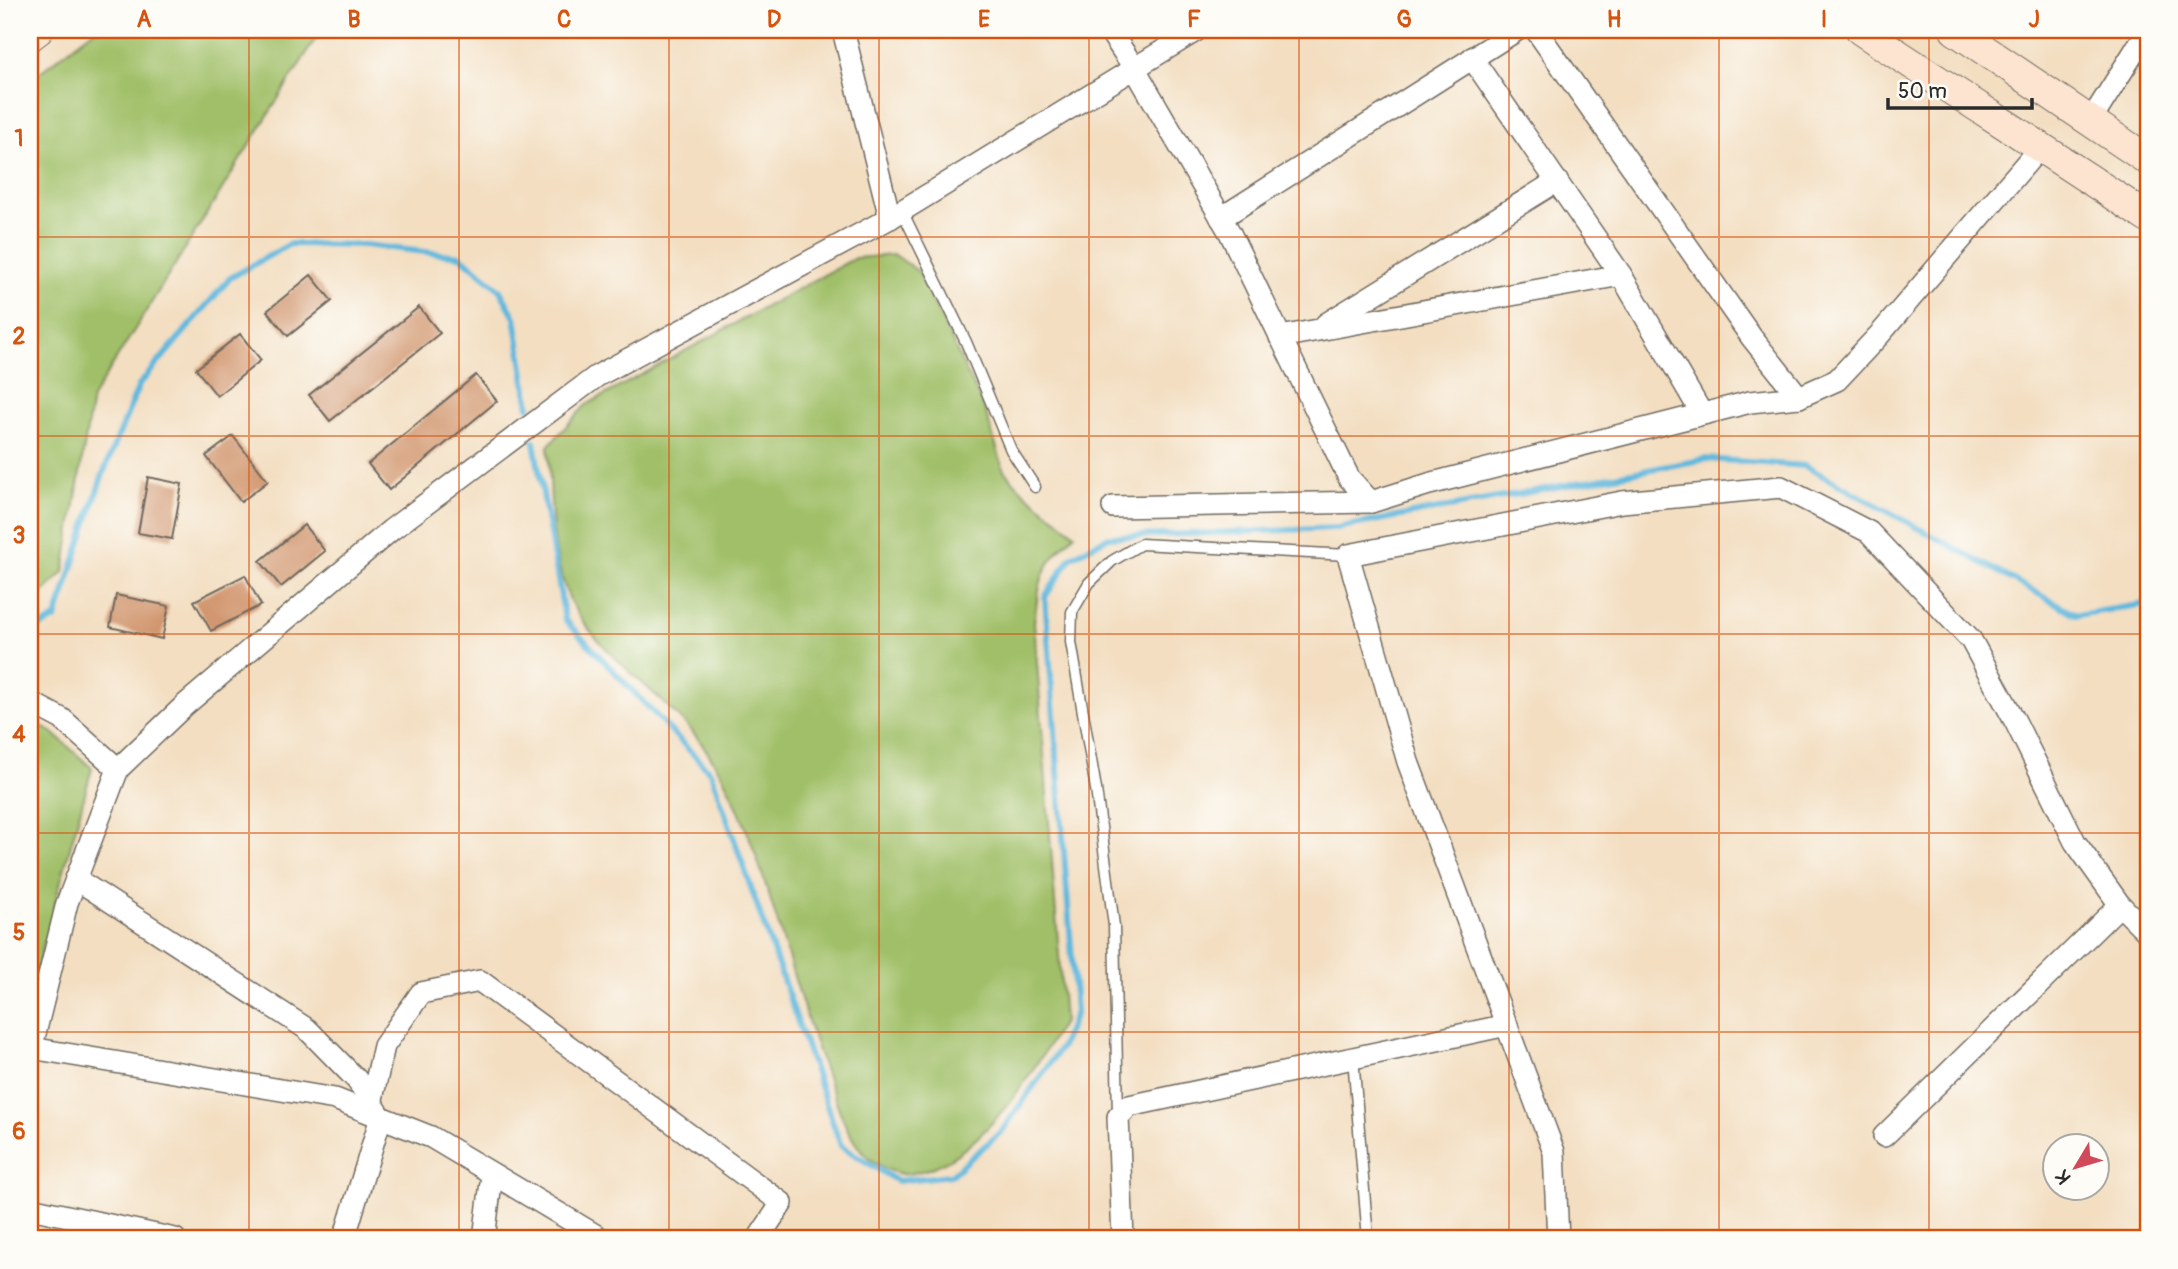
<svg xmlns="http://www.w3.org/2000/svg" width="2178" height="1269" font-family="Pangolin,sans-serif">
	<rect width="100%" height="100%" fill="#fdfcf7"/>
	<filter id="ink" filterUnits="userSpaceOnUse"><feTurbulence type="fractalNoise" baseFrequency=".0143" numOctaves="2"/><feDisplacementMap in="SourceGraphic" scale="14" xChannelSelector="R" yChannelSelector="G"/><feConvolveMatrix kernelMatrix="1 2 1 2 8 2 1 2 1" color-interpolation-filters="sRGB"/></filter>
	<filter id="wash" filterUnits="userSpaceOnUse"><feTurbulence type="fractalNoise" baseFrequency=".00686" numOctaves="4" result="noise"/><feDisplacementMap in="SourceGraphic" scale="28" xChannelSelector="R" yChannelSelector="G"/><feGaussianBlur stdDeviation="1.57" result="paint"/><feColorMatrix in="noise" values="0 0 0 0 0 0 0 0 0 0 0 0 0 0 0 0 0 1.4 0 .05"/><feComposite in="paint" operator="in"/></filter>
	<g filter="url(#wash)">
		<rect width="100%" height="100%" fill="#f3dec1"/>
		<g fill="#a0bf67" stroke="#667549" stroke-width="2">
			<path d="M 94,30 L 321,30 L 92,398 L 64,572 L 30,605 L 30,80 Z"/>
			<path d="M 895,255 L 919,272 L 985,410 L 1004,471 L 1025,493 L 1075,534 C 1041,565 1040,578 1034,622 L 1064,1021 C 1031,1073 981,1159 918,1172 C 913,1173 907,1175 902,1174 C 887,1171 871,1162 861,1150 C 846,1134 837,1103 829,1082 C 799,1003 780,921 751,842 C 736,800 719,763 690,729 C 653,687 584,642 566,590 C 549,545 552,494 548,446 L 586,405 L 855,258 Z"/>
			<path d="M 30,721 L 52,732 L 92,768 L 30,994 Z"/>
		</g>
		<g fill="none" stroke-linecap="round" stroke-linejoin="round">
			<g stroke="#60b8dd" stroke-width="6">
				<path d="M 534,442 L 565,620 L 711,773 L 841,1146 L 897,1181 L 951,1175 L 1002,1131 L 1061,1047 L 1076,1012 L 1045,597 L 1071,557 L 1109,537 L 1337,528 L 1706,459 L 1805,466 L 2077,615 L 2145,604 L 2148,602"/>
				<path d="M 30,632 L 56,618 L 101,479 L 139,385 L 230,278 L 290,244 L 364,245 L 460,256 L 499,289 L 515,317 L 529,407"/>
			</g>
		</g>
		<g id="blocks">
			<g fill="#d29770">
				<path d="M 311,275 L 332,301 L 288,336 L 267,311 Z"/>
				<path d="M 419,307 L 440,333 L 330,421 L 309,395 Z"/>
				<path d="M 240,334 L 261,360 L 217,396 L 196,369 Z"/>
				<path d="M 476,375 L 497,401 L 389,490 L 368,464 Z"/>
				<path d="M 233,436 L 268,481 L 241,502 L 206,456 Z"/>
				<path d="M 148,477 L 182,484 L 172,539 L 138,533 Z"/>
				<path d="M 304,525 L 325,551 L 281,587 L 260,561 Z"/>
				<path d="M 245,575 L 261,605 L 211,631 L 194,601 Z"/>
				<path d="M 116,595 L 169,606 L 162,639 L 110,627 Z"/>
			</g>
		</g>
	</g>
	<g filter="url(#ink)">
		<use href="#blocks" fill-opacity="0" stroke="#716a60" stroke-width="2"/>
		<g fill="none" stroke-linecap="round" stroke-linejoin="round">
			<defs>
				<g id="service">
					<path d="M 902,211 L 966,342 L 1011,450 L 1035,487"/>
					<path d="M 1353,1057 L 1368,1239"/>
					<path d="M 1118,1115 L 1114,926 L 1096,789 L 1071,642 L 1072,612 L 1089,583 L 1112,561 L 1141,544 L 1348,555"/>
				</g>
				<g id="minor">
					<path d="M 843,30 L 890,218"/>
					<path d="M 1109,30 L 1135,69 L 1230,233 L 1349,478 L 1371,502"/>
					<path d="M 1536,30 L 1752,338 L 1799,397"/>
					<path d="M 1472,58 L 1621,275"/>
					<path d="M 2090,122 L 2148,30"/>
					<path d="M 1221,218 L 1517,30"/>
					<path d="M 1326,324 L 1557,181"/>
					<path d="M 1280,337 L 1621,275 L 1702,414"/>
					<path d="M 1113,507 L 1371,502 L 1429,484 L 1750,402 L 1799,397 L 1837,380 L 1881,333 L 2041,146"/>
					<path d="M 30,702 L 62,719 L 118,769"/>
					<path d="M 76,879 L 307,1029 L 357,1080 L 381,1117 L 344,1239"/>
					<path d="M 31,1048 L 335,1099 L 431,1137 L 602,1239"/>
					<path d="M 30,1054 L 67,903 L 118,769 L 185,705 L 391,530 L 597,376 L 890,218 L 1197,30"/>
					<path d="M 369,1112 L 384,1046 L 421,993 L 480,981 L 782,1203 L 758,1239"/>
					<path d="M 1884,1136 L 2120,905"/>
					<path d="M 30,1208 L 175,1239"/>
					<path d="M 484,1239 L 492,1174"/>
					<path d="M 1123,1239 L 1118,1117 L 1129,1106 L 1507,1025"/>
					<path d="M 1558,1239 L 1554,1152 L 1408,762 L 1348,555 L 1622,502 L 1781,487 L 1869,532 L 1971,640 L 2016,723 L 2075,842 L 2120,905 L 2148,933"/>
				</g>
				<g id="secondary">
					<path d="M 1861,30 C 1956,94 2053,154 2148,218"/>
					<path d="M 1955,30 L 2148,160"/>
					<path d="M 30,36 L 38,30"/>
				</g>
			</defs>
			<use href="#service" stroke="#716a60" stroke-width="13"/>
			<use href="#minor" stroke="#716a60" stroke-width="24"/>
			<use href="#secondary" stroke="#716a60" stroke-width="32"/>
			<use href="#service" stroke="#fff" stroke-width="10"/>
			<use href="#minor" stroke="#fff" stroke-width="21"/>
			<use href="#secondary" stroke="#fde4d1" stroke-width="30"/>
		</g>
	</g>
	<path fill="none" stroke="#d5540f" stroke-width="2" stroke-opacity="0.55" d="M 249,30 L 249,1239M 459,30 L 459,1239M 669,30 L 669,1239M 879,30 L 879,1239M 1089,30 L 1089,1239M 1299,30 L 1299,1239M 1509,30 L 1509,1239M 1719,30 L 1719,1239M 1929,30 L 1929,1239M 30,237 L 2148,237M 30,436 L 2148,436M 30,634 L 2148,634M 30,833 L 2148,833M 30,1032 L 2148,1032"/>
	<rect width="2178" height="1269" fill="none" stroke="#fdfcf7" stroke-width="77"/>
	<g transform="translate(2076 1167) rotate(232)"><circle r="33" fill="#fdfcf7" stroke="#a9a8a5" stroke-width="2"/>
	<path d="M0-5L12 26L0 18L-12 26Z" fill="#d1495b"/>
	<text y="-10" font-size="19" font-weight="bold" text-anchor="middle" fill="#2b2b2b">K</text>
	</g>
	<path d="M1888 98v10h144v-10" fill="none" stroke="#2b2b2b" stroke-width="3.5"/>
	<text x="1898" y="98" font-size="21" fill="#2b2b2b" stroke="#fdfcf7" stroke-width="5" paint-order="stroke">50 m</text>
	<rect x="38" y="38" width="2102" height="1192" fill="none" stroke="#d5540f" stroke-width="2.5"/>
	<g font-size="23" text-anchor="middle" font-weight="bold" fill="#d5540f">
		<text x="144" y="27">A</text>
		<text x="354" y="27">B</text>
		<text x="564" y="27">C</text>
		<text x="774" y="27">D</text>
		<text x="984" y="27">E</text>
		<text x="1194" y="27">F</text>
		<text x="1404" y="27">G</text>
		<text x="1614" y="27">H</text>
		<text x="1824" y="27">I</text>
		<text x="2034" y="27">J</text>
		<text x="19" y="146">1</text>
		<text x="19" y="344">2</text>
		<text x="19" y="543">3</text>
		<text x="19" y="742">4</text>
		<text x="19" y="940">5</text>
		<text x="19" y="1139">6</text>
	</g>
</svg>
